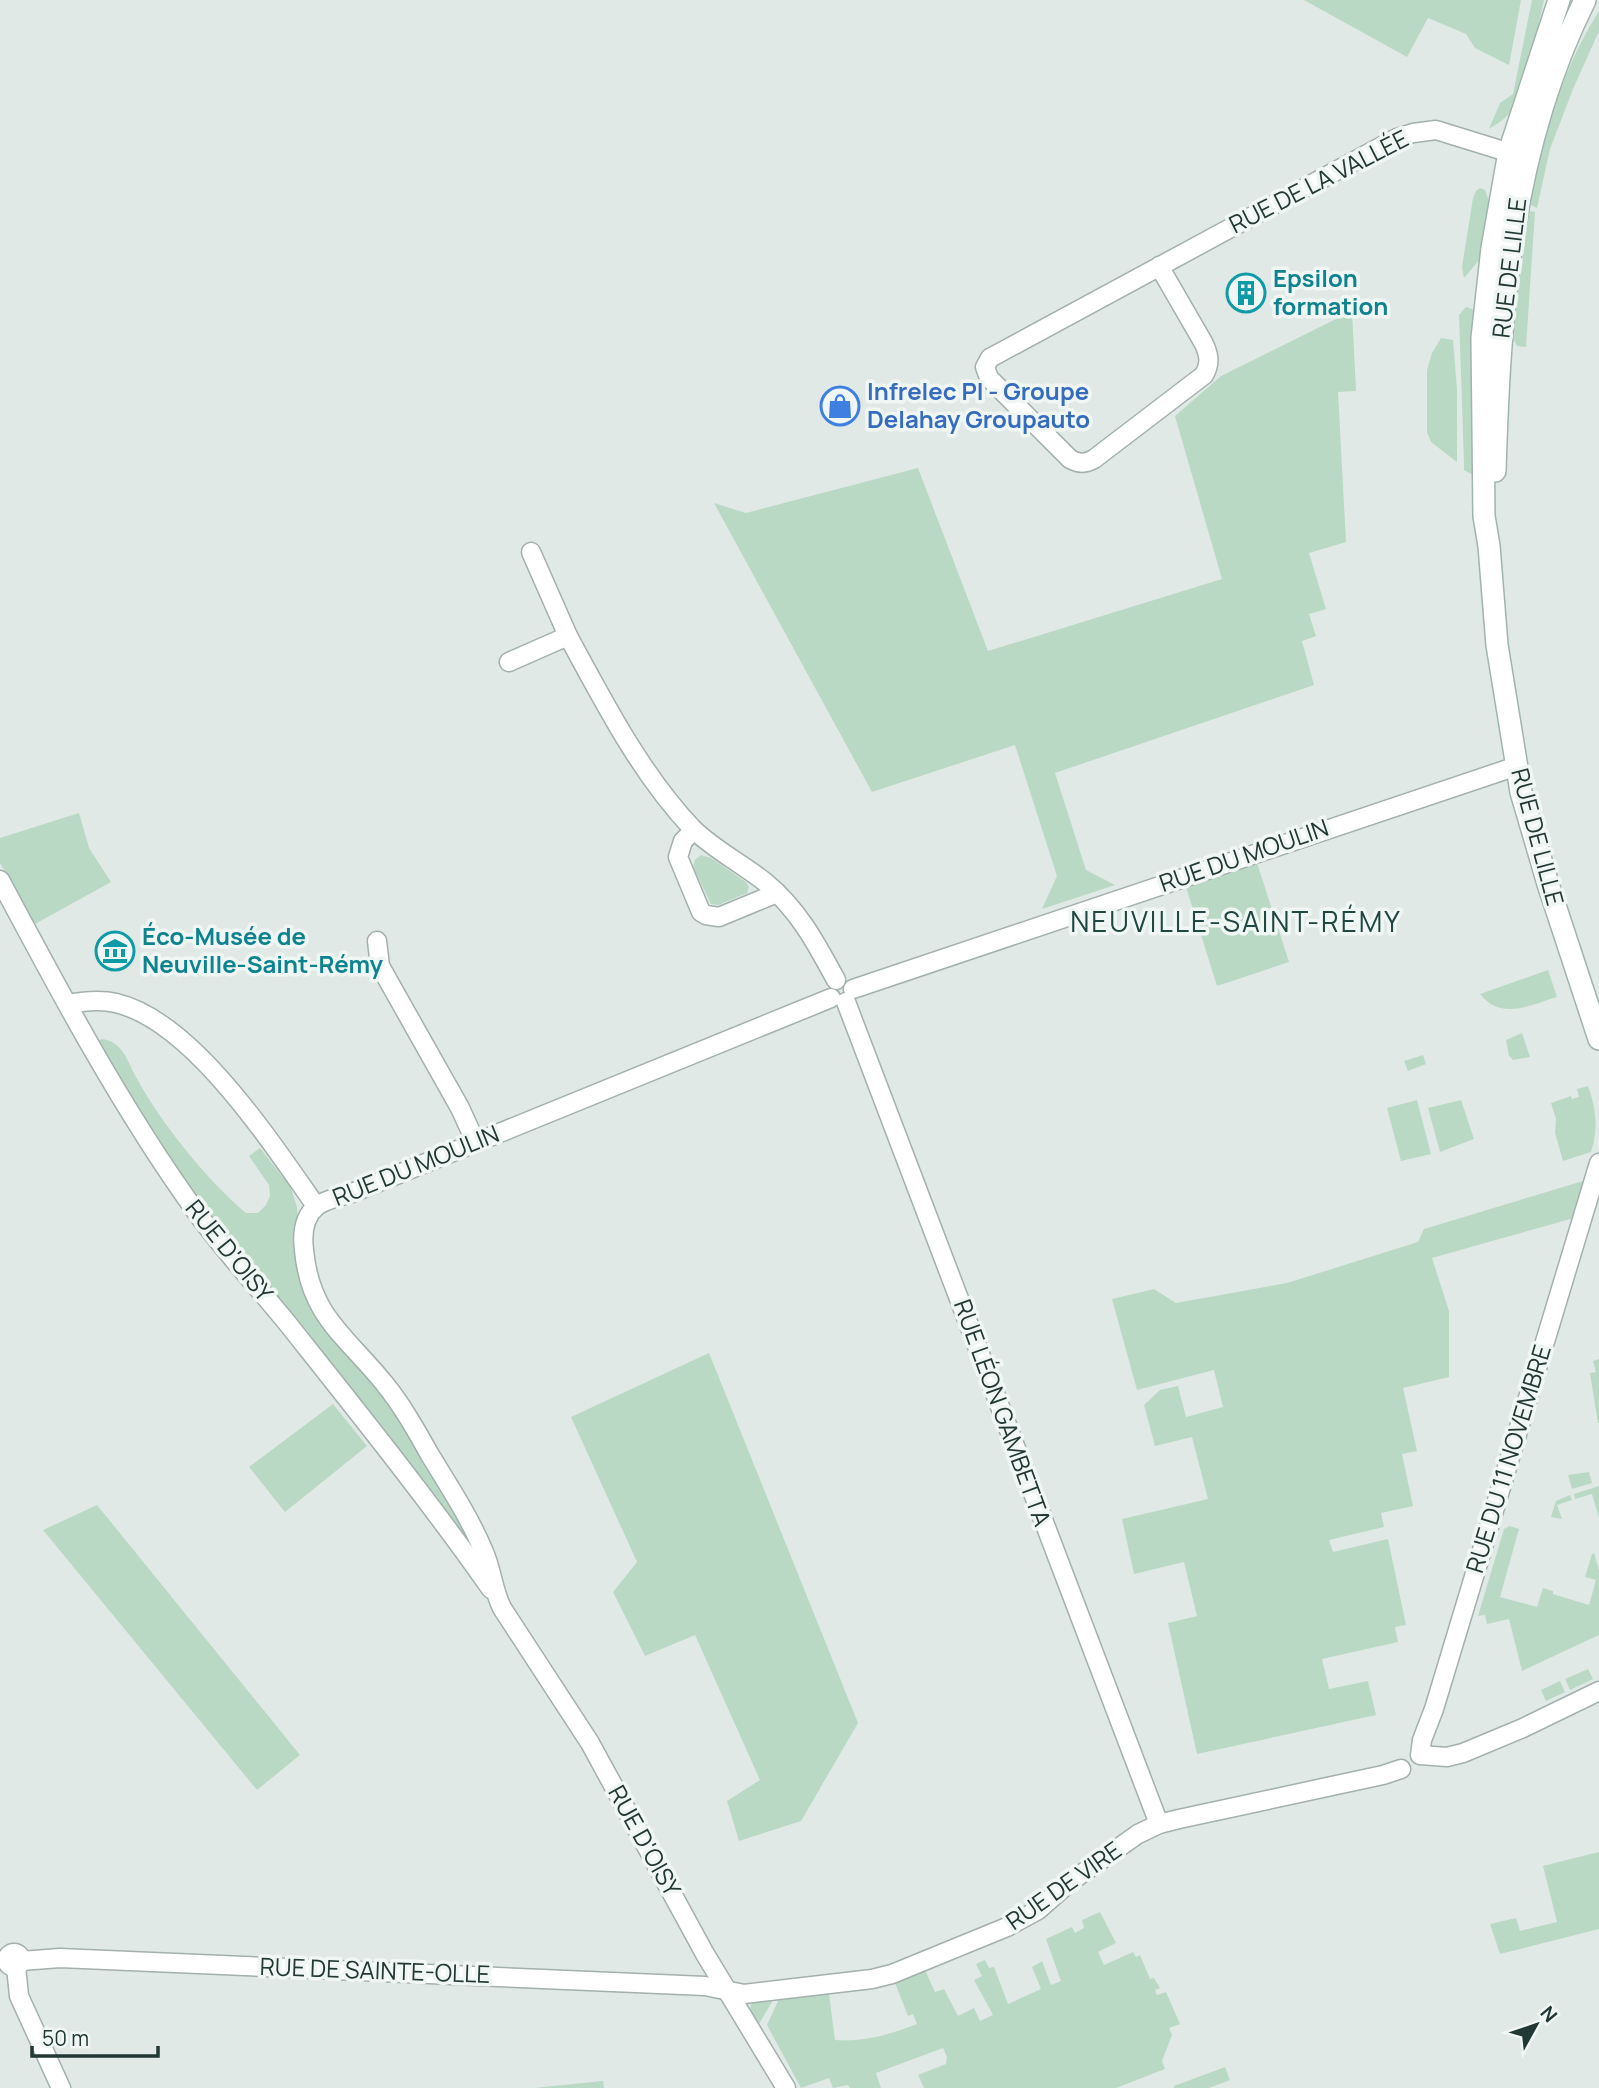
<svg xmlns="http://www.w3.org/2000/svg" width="1599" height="2088" font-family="Manrope,sans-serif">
	<rect width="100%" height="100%" fill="#e0e9e6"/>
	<g fill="#bad9c5">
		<path d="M 1304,0 L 1521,0 L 1509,65 L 1475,48 L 1466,34 L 1428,18 L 1407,57 Z"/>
		<path d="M 1532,0 L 1544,0 C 1538,28 1524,94 1507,116 C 1502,121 1495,125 1489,129 L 1500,103 L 1513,94 Z"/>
		<path d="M 1599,11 L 1599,31 L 1573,89 L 1550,149 L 1537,208 L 1529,204 L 1538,164 L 1537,158 L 1541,153 C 1553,104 1572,53 1599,11 Z"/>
		<path d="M 1480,188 L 1485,190 L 1489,201 L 1480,259 L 1464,278 L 1462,267 L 1473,198 L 1476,191 Z"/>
		<path d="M 1529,211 L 1535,212 L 1526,347 L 1517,346 L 1512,336 Z"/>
		<path d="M 1466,307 L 1475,310 L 1473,475 L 1464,470 L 1464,464 L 1459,315 Z"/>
		<path d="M 1352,311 L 1356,391 L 1338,392 L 1346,542 L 1309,553 L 1326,609 L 1309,614 L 1316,636 L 1302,641 L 1314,685 L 1055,773 L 1086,870 L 1115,885 L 1042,909 L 1057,876 L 1015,745 L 872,792 L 714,503 L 746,513 L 918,468 L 988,651 L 1222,579 L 1175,416 L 1221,376 Z"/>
		<path d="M 1441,338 L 1453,340 L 1457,390 L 1457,462 L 1431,442 L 1427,432 L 1427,370 L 1432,353 Z"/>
		<path d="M 79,813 L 89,848 L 111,882 L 35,924 L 0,863 L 0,838 Z"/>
		<path d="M 701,855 L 711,858 L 746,882 L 749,887 L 747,893 L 718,905 L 711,904 L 693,867 L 695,860 Z"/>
		<path d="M 1257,863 L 1289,962 L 1217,986 L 1186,887 Z"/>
		<path d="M 1548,970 L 1557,997 C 1530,1005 1501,1021 1480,994 Z"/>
		<path d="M 1522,1033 L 1530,1057 L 1513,1060 L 1509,1056 L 1506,1040 Z"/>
		<path d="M 101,1039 C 123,1041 127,1061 136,1077 C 161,1123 206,1179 246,1213 L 258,1213 L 266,1205 L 270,1196 L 269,1185 L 249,1156 L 260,1148 L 284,1179 L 288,1179 L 297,1207 L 300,1258 L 465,1522 L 479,1562 L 211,1220 L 154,1135 L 98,1042 Z"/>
		<path d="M 1423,1055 L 1426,1064 L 1408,1071 L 1404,1061 Z"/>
		<path d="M 1588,1086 C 1596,1108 1599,1130 1591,1152 L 1563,1161 L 1555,1133 L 1556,1119 L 1551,1103 L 1571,1096 L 1572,1099 L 1579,1097 L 1577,1089 Z"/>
		<path d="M 1417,1100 L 1431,1154 L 1401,1161 L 1387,1108 Z"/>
		<path d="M 1461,1100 L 1474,1139 L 1440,1152 L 1428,1108 Z"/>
		<path d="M 1583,1181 L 1584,1186 L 1574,1218 L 1432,1258 L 1449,1311 L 1449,1377 L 1403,1388 L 1417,1451 L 1402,1454 L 1413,1506 L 1381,1513 L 1384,1527 L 1329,1540 L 1333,1552 L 1388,1539 L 1406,1625 L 1395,1627 L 1398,1642 L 1322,1659 L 1329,1689 L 1368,1681 L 1376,1715 L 1197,1754 L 1168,1623 L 1197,1616 L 1184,1562 L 1134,1574 L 1122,1519 L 1208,1499 L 1192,1437 L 1155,1446 L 1144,1405 L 1160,1390 L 1178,1386 L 1186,1417 L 1223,1407 L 1214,1370 L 1137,1390 L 1112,1299 L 1154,1289 L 1176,1303 L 1287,1283 L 1418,1242 L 1424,1229 Z"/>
		<path d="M 709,1353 L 858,1723 L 801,1821 L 739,1841 L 727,1801 L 760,1780 L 695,1635 L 645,1656 L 613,1592 L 637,1562 L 571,1417 Z"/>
		<path d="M 1599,1359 L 1599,1423 L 1598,1423 L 1590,1373 L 1596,1372 L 1593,1361 Z"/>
		<path d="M 333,1404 L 367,1446 L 285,1512 L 249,1467 Z"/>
		<path d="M 1589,1472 L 1592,1483 L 1572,1489 L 1568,1475 Z"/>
		<path d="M 1599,1486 L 1599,1518 L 1592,1494 L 1575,1499 L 1574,1494 Z"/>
		<path d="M 1570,1495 L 1572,1500 L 1557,1505 L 1562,1519 L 1551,1517 L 1556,1501 Z"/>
		<path d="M 97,1505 L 300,1755 L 257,1790 L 43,1530 Z"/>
		<path d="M 1510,1526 L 1519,1529 L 1500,1597 L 1537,1607 L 1543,1588 L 1553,1591 L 1553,1594 L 1589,1605 L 1596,1580 L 1585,1577 L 1592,1554 L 1594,1553 L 1599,1570 L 1599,1635 L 1522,1671 L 1509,1619 L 1487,1624 L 1485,1615 L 1478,1616 L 1504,1529 Z"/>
		<path d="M 1588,1669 L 1593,1679 L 1570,1690 L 1565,1679 Z"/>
		<path d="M 1560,1681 L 1565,1692 L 1546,1701 L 1541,1690 Z"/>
		<path d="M 1599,1852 L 1599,1929 L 1500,1954 L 1490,1924 L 1516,1918 L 1520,1931 L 1557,1922 L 1543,1866 Z"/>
		<path d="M 1100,1912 L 1116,1943 L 1098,1952 L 1104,1965 L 1133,1952 L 1136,1957 L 1140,1955 L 1150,1979 L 1154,1978 L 1160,1988 L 1155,1990 L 1157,1995 L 1166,1992 L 1180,2024 L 1169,2028 L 1172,2035 L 1162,2061 L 1165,2069 L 1116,2088 L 924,2088 L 918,2075 L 946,2064 L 947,2057 L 943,2048 L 876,2073 L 881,2088 L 850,2088 L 848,2085 L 833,2088 L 829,2078 L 801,2088 L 767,2025 L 779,1999 L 829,1994 L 835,2040 C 864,2042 889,2035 917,2024 L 913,2014 L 908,2016 L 895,1983 L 925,1970 L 935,1992 L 944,1989 L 958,2016 L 974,2008 L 980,2021 L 993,2015 L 974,1980 L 982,1976 L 976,1964 L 985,1960 L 989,1968 L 994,1967 L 1008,2004 L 1041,1989 L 1032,1967 L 1042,1961 L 1051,1985 L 1061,1981 L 1046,1939 L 1072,1927 L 1075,1933 L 1084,1928 L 1082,1920 Z"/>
		<path d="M 771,1999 L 772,2002 L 759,2024 L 750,2010 L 751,2004 L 756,2001 Z"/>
		<path d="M 1225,2067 L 1230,2080 L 1209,2088 L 1174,2088 L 1174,2086 Z"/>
		<path d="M 603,2081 L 604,2088 L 534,2088 Z"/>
	</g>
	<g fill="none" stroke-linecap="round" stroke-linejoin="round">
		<defs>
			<g id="minor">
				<path d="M 1159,266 L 1203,342 C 1209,354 1211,363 1204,375 L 1094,459 C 1085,464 1079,464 1070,459 L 989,378 L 985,367 L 990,358 L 1397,138 L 1413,133 L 1436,130 L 1520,156"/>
				<path d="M 531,552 L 568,636"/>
				<path d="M 509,662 L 568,636 C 604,702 640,773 692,828 C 713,849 741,863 765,882 C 798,909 816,943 836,980"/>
				<path d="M 694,830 L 683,841 L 678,857 L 701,912 L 706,915 L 719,917 L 777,893"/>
				<path d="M 0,880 C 59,991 123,1111 197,1213 C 225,1252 258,1287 288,1324 C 357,1411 427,1498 491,1589"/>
				<path d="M 377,941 L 380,966 L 460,1108 L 476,1143"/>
				<path d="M 853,989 L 1517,766"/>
				<path d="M 846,1002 L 1159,1824"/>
				<path d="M 68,1004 C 84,1001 100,999 116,1003 C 193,1021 272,1144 316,1206"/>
				<path d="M 1599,1163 L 1434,1709 L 1422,1740 L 1420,1755 L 1447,1757 L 1463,1753 L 1523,1728 L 1599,1691"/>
				<circle cx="14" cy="1960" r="7"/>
				<path d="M 21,1961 L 60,1958 L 705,1986 L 744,1994 L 872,1979 L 892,1974 L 1007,1927 L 1038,1910 L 1070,1882 L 1138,1834 L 1159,1824 L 1179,1819 L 1383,1775 L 1401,1769"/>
				<path d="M 16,1967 L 19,1996 L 61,2088"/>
				<path d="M 786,2088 L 705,1954 L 590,1743 L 502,1608 C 493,1590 492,1570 484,1552 C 470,1518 449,1486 430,1455 C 416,1430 402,1405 384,1383 C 346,1336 310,1316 304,1250 C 302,1234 303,1217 317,1206 C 326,1199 341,1197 352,1193 L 831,998"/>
			</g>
			<g id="secondary">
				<path d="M 1559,0 L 1509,152 L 1492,248 L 1482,338 L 1484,516 L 1489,546 L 1497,645 L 1521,792 L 1548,884 L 1599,1039"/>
				<path d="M 1495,471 C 1500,307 1511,149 1585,0"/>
			</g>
		</defs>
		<use href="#minor" stroke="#a3b0ad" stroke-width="21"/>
		<use href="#secondary" stroke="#a0b4ae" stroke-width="24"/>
		<use href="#minor" stroke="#fff" stroke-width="18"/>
		<use href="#secondary" stroke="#fff" stroke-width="21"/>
	</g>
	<defs>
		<symbol id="building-ring" viewBox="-11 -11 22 22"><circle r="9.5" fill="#f0f6f4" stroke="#0f9aa8" stroke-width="1.5"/><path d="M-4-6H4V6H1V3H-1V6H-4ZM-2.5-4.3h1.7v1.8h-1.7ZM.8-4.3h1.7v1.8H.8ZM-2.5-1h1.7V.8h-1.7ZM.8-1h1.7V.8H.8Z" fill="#0f9aa8"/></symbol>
		<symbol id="shop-ring" viewBox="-11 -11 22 22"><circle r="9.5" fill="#f0f6f4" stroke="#3f7fe0" stroke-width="1.5"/><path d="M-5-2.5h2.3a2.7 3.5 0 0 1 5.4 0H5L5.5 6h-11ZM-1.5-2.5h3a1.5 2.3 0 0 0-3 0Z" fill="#3f7fe0"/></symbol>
		<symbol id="museum-ring" viewBox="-11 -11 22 22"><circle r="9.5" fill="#f0f6f4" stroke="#0f9aa8" stroke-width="1.5"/><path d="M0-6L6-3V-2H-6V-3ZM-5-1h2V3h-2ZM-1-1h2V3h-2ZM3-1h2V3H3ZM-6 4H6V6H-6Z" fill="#0f9aa8"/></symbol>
	</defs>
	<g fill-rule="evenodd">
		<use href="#building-ring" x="1224" y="271" width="44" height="44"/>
		<use href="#shop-ring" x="818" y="384" width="44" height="44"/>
		<use href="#museum-ring" x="93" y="929" width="44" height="44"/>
	</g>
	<g text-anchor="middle" stroke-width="7" stroke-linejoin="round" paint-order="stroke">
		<g font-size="24" fill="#223834" stroke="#f0f6f4">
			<text transform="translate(1319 182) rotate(-27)" y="8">RUE DE LA VALLÉE</text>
			<text transform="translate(1510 268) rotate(-83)" y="8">RUE DE LILLE</text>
			<text transform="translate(1537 837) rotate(75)" y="8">RUE DE LILLE</text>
			<text transform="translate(1244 856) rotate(-19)" y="8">RUE DU MOULIN</text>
			<text transform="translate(416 1166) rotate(-22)" y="8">RUE DU MOULIN</text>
			<text transform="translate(229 1251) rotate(51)" y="8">RUE D'OISY</text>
			<text transform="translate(1002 1413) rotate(70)" y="8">RUE LÉON GAMBETTA</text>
			<text transform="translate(1509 1459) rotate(-73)" y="8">RUE DU 11 NOVEMBRE</text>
			<text transform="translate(644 1841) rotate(61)" y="8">RUE D'OISY</text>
			<text transform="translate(1064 1886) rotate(-35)" y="8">RUE DE VIRE</text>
			<text transform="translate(375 1971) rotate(2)" y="8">RUE DE SAINTE-OLLE</text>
		</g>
		<g font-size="24" font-weight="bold" fill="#0d838f" stroke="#f0f6f4" text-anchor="start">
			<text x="1273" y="287">Epsilon<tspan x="1273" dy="28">formation</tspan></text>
			<text x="142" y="945">Éco-Musée de<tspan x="142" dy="28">Neuville-Saint-Rémy</tspan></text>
		</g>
		<g font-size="24" font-weight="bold" fill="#366cbe" stroke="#f0f6f4" text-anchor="start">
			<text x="867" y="400">Infrelec Pl - Groupe<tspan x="867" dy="28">Delahay Groupauto</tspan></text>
		</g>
		<g font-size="28" letter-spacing="2" fill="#204842" stroke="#f0f6f4">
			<text x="1236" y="932">NEUVILLE-SAINT-RÉMY</text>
		</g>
	</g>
	<g transform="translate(1536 2025) rotate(50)" stroke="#f0f6f4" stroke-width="5" paint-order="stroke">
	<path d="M0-5L12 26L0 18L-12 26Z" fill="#223834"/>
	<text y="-10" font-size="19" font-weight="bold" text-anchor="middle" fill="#223834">N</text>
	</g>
	<path d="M32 2046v10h126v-10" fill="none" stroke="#223834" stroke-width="3.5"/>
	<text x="42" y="2046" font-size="21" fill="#223834" stroke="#f0f6f4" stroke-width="5" paint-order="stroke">50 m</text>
</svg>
